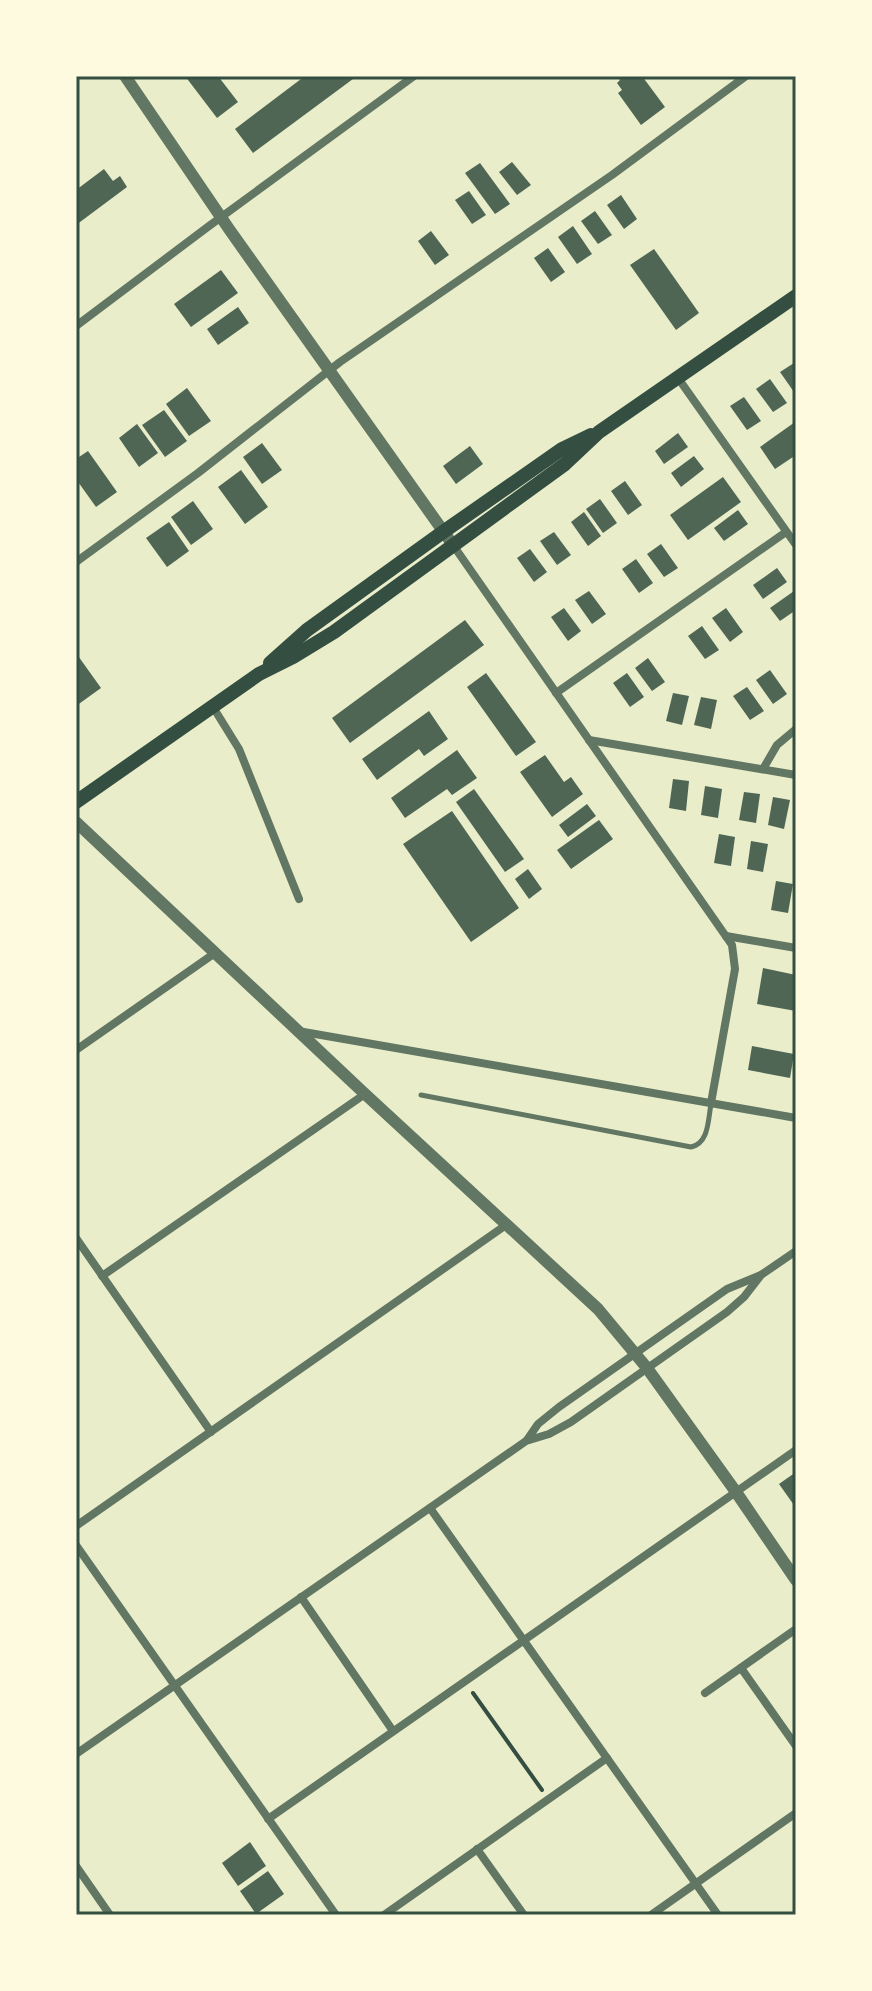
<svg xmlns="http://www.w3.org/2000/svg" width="872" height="1991" font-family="'Times New Roman',serif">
	<rect width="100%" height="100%" fill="#e9edc9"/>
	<g fill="#4f6655">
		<path d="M 185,76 L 218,76 L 238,102 L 217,118 Z"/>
		<path d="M 305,76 L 357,76 L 253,153 L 235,129 Z"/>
		<path d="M 617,76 L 642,76 L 665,107 L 641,125 L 618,93 L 622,90 L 617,83 L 620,80 Z"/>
		<path d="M 512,162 L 531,185 L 517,195 L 499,172 Z"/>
		<path d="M 480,163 L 510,204 L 495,214 L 465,173 Z"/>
		<path d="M 104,169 L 113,181 L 120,176 L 127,187 L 76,225 L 76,190 Z"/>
		<path d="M 469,191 L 486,215 L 472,224 L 455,200 Z"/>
		<path d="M 621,195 L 637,219 L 624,229 L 607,205 Z"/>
		<path d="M 595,211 L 612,235 L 598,244 L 581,221 Z"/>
		<path d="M 573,226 L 592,254 L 577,264 L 558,237 Z"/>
		<path d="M 431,231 L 449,255 L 435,265 L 418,241 Z"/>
		<path d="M 548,248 L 565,272 L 551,282 L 534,258 Z"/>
		<path d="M 654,249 L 699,313 L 676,330 L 630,265 Z"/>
		<path d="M 221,270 L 238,293 L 191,327 L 174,304 Z"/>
		<path d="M 238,307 L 249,323 L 218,345 L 207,329 Z"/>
		<path d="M 794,363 L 796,365 L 796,395 L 780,372 Z"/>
		<path d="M 770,379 L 787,403 L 773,412 L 756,389 Z"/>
		<path d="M 187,388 L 211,421 L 189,436 L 166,404 Z"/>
		<path d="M 744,397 L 761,421 L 747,430 L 730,406 Z"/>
		<path d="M 164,410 L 187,441 L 165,457 L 142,425 Z"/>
		<path d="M 795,422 L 796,455 L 775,469 L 760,447 Z"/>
		<path d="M 137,424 L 158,453 L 139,467 L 119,438 Z"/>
		<path d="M 678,433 L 688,447 L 664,464 L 655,451 Z"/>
		<path d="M 262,443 L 282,470 L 262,484 L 243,457 Z"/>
		<path d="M 470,446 L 483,464 L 456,484 L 443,466 Z"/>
		<path d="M 88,451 L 117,492 L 96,507 L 76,479 L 76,459 Z"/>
		<path d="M 694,456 L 704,469 L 681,487 L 671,473 Z"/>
		<path d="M 241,470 L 268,507 L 245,524 L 218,487 Z"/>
		<path d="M 723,477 L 741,502 L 688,540 L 670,515 Z"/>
		<path d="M 625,481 L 642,505 L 628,515 L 611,491 Z"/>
		<path d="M 600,499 L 617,523 L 603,533 L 586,509 Z"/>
		<path d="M 193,501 L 213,529 L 191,545 L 171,517 Z"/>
		<path d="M 738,510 L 748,524 L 724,541 L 714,528 Z"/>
		<path d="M 584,512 L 601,536 L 588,546 L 571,522 Z"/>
		<path d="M 169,522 L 189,551 L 167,567 L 146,538 Z"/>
		<path d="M 554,532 L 571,555 L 557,565 L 540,541 Z"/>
		<path d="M 661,544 L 678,568 L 664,577 L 647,554 Z"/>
		<path d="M 530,549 L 547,572 L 534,582 L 517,558 Z"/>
		<path d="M 636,559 L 653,583 L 639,593 L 622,569 Z"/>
		<path d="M 777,568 L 787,582 L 763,599 L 753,585 Z"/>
		<path d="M 589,591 L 606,614 L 592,624 L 575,600 Z"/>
		<path d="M 794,591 L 796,594 L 796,610 L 780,621 L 770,608 Z"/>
		<path d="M 564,608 L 581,631 L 568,641 L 551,617 Z"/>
		<path d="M 726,608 L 743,632 L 730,642 L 712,618 Z"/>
		<path d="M 465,620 L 484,645 L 350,743 L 332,718 Z"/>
		<path d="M 702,626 L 719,650 L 705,659 L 688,636 Z"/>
		<path d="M 76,653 L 101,688 L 76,706 Z"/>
		<path d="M 648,658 L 665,682 L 652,691 L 635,668 Z"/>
		<path d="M 770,670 L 787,694 L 773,704 L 756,680 Z"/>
		<path d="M 486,673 L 536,742 L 516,756 L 467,687 Z"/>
		<path d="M 627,673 L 644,697 L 630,707 L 613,683 Z"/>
		<path d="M 747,687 L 764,711 L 750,720 L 733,696 Z"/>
		<path d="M 673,693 L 689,696 L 682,725 L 666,721 Z"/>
		<path d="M 701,697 L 717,700 L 711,729 L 694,725 Z"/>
		<path d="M 429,711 L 448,739 L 424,756 L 419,749 L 377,780 L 362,759 Z"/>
		<path d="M 457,750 L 477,778 L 452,795 L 447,789 L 405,818 L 391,798 Z"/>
		<path d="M 545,755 L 564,782 L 571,777 L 583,794 L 552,817 L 520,772 Z"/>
		<path d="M 673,779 L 689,781 L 686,811 L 669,808 Z"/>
		<path d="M 705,786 L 722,789 L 718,818 L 701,815 Z"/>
		<path d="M 474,789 L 524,859 L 505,872 L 456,802 Z"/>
		<path d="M 744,792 L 760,794 L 756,823 L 739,820 Z"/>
		<path d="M 773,797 L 790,800 L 784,829 L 768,825 Z"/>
		<path d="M 587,804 L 596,816 L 568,837 L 559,825 Z"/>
		<path d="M 452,811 L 519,908 L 471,942 L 403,844 Z"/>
		<path d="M 599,820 L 613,839 L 571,869 L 557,850 Z"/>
		<path d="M 719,834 L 735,837 L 731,866 L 714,863 Z"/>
		<path d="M 751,841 L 768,844 L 763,872 L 747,869 Z"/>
		<path d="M 528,869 L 542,889 L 529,899 L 515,879 Z"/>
		<path d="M 776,881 L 793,884 L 788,913 L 771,910 Z"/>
		<path d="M 763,968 L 796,975 L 796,1011 L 757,1004 Z"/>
		<path d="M 752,1046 L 794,1054 L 790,1078 L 748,1070 Z"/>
		<path d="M 796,1472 L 796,1508 L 779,1484 Z"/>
		<path d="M 250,1842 L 266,1866 L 238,1886 L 222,1863 Z"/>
		<path d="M 268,1871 L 284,1894 L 256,1914 L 240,1891 Z"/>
	</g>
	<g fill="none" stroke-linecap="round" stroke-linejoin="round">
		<path stroke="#344e41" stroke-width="4" d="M 473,1693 L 542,1790"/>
		<path stroke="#617663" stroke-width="5" d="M 421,1095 L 691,1147 C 709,1143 708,1120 711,1104"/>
		<g stroke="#617663" stroke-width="8">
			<path d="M 76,326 L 209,226 L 414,76"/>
			<path d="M 678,378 L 796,545"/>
			<path d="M 453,545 L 732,945 L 735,969 L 711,1103"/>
			<path d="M 76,562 L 198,473 L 340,362 L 612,175 L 746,76"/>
			<path d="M 556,693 L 786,532"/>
			<path d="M 213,707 L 239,749 L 299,899"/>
			<path d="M 589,740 L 796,775"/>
			<path d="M 763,769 L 777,745 L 796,729"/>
			<path d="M 726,936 L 796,948"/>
			<path d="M 298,1031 L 796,1118"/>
			<path d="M 76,1050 L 215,953"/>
			<path d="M 76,1238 L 211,1432"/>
			<path d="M 102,1276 L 365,1094"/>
			<path d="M 527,1440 L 538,1424 L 559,1407 L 727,1289 L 761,1275 L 796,1251"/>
			<path d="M 430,1508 L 718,1915"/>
			<path d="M 76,1526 L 506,1225"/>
			<path d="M 76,1545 L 336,1915"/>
			<path d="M 301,1597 L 393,1731"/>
			<path d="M 741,1668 L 796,1746"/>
			<path d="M 705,1693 L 796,1629"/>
			<path d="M 76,1754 L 526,1441 L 549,1434 L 571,1422 L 727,1312 L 744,1297 L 761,1275"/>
			<path d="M 268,1819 L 796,1450"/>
			<path d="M 477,1849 L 524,1915"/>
			<path d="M 76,1866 L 110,1915"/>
			<path d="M 384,1915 L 607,1758"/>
			<path d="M 651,1915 L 796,1813"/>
		</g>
		<g stroke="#617663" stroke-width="12">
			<path d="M 125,76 L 229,229 L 453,545"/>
			<path d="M 76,822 L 365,1094 L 598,1309 L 647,1368 L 736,1492 L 796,1580"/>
		</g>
		<g stroke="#344e41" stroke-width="14">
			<path d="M 270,663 L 307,630 L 443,532 L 562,449 L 591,435"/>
			<path d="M 76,802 L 259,674 L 293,657 L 334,632 L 565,464 L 599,432 L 796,296"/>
		</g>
	</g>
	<rect width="872" height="1991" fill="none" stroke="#fefae0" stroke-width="156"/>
	<rect x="78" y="78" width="716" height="1835" fill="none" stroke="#344e41" stroke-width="3"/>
</svg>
